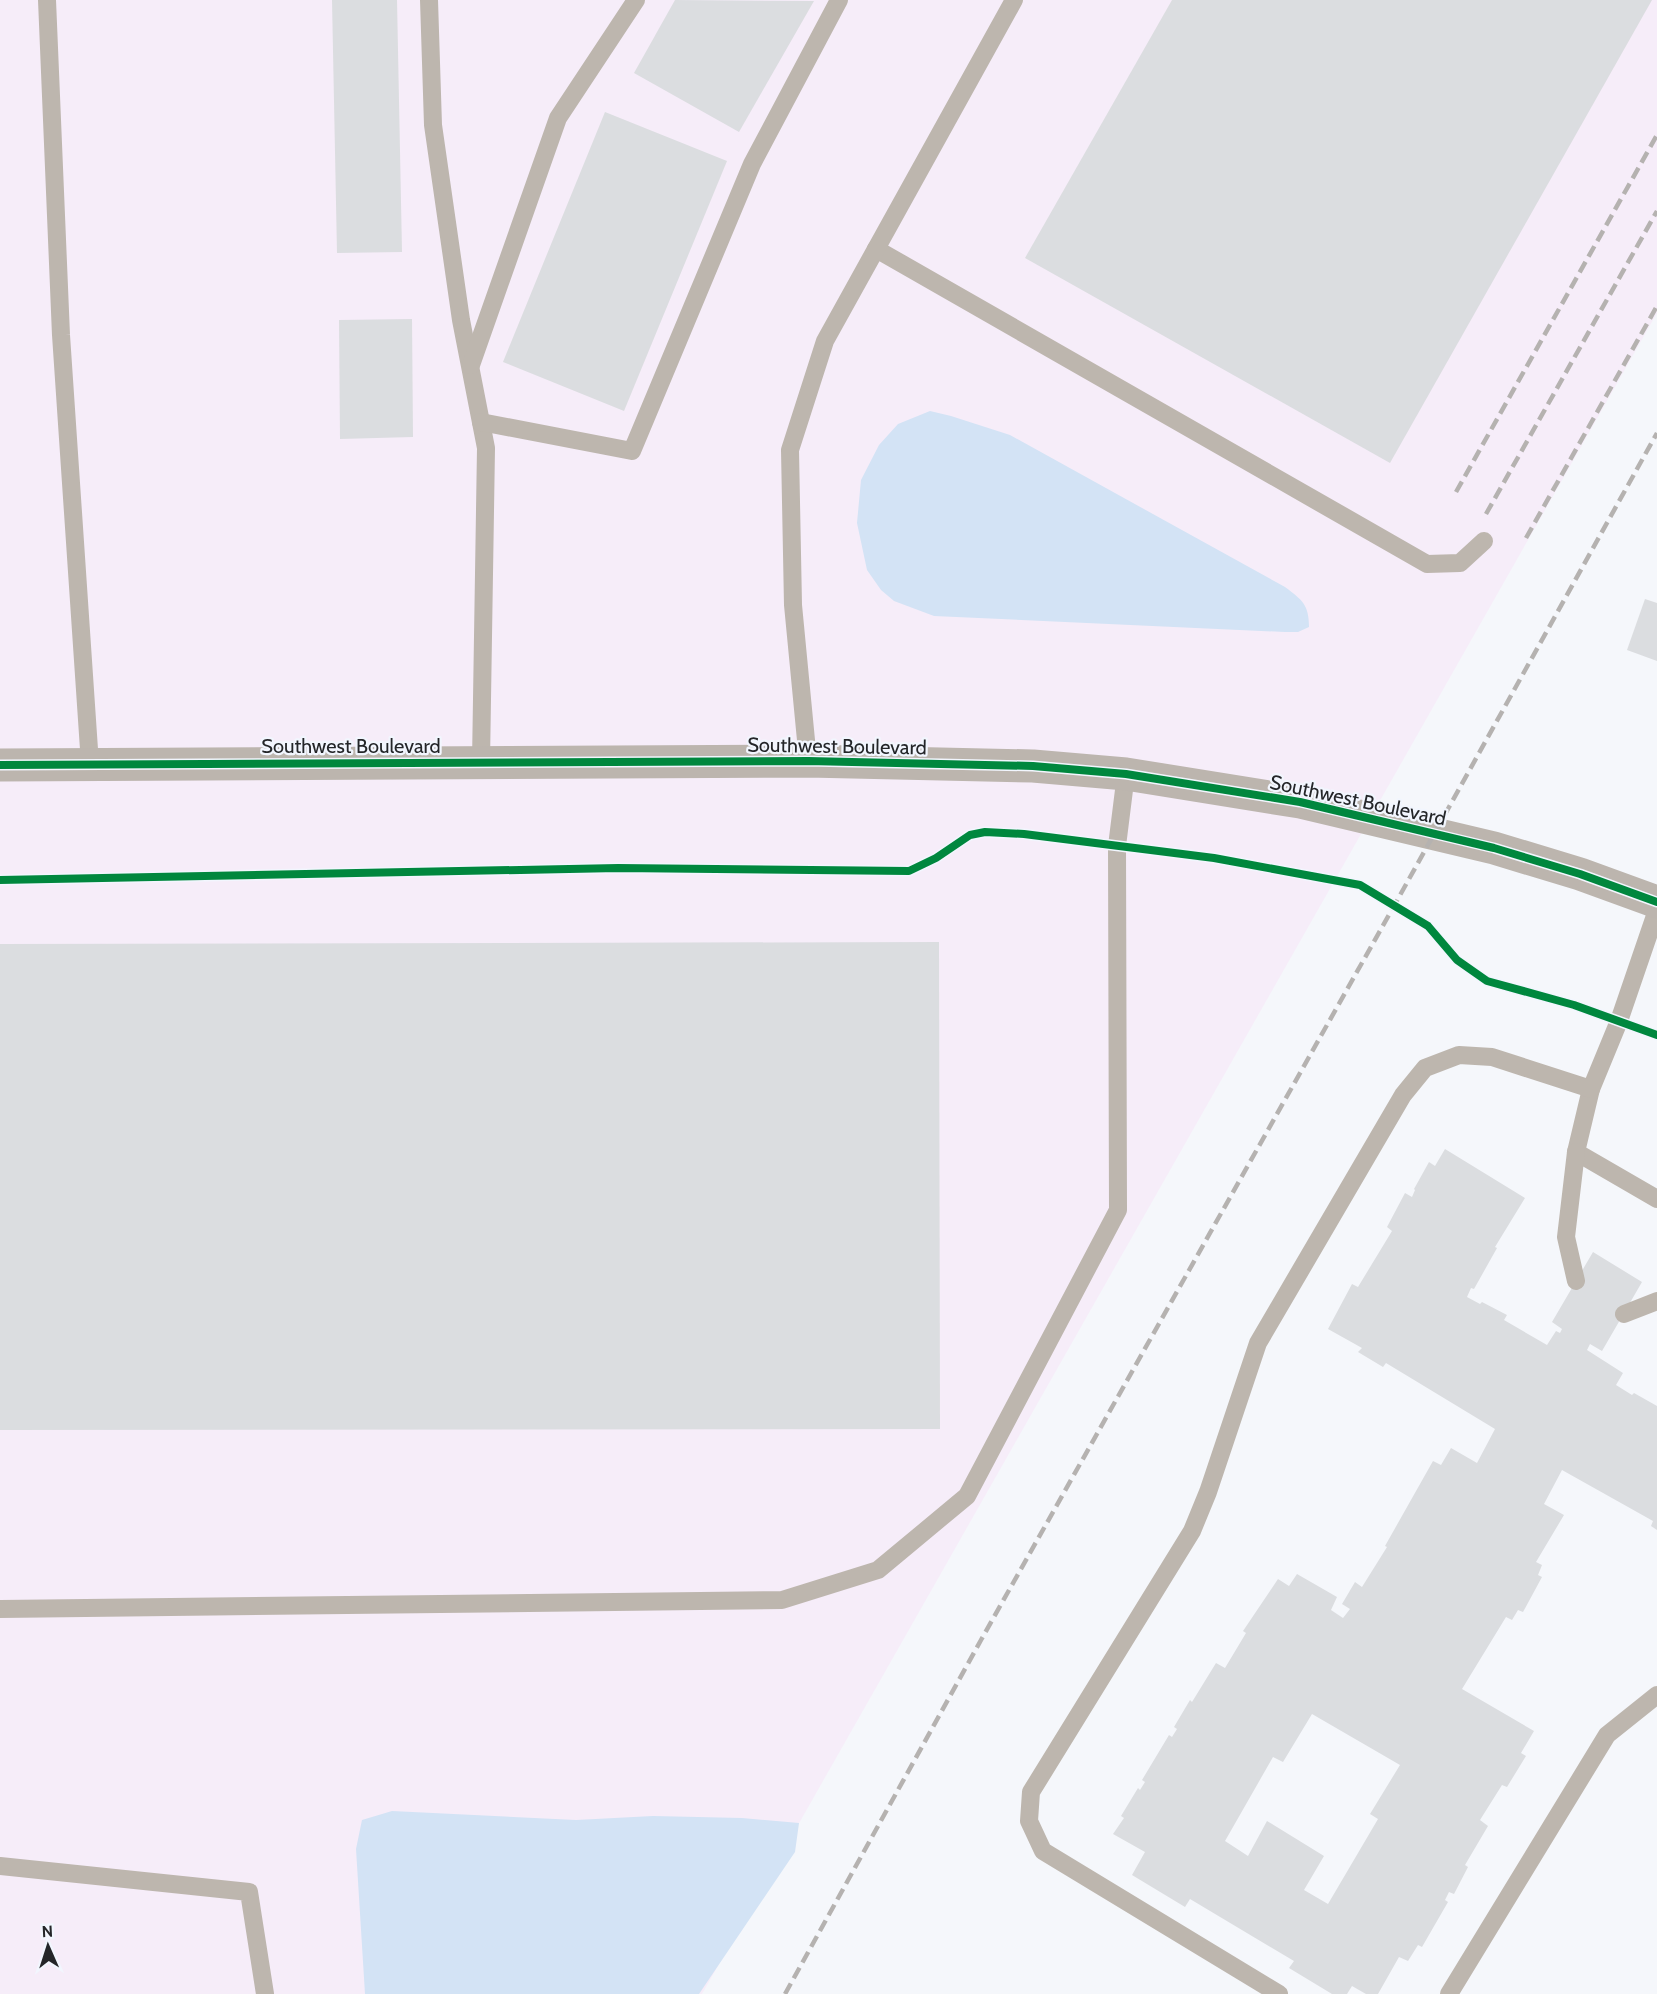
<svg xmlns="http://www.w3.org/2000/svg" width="1657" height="1994" font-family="Cabin,sans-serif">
	<rect width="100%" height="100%" fill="#f5f7fb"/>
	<path fill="#f6edf9" d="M 0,0 L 1657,0 L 1657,313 L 702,1994 L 0,1994 Z"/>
	<g fill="#d3e3f5">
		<path d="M 930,411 L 951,416 L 1010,435 L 1285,587 C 1302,600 1309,604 1309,627 L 1298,632 L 1285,632 L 934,616 L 894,601 L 881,590 L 867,570 L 857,523 L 861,480 L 879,445 L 898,424 Z"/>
		<path d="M 392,1811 L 576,1820 L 653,1816 L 742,1818 L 799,1823 L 795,1852 L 699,1994 L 365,1994 L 356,1849 L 362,1820 Z"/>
	</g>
	<g fill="#dbdde0" fill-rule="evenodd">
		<path d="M 332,0 L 397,0 L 402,252 L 337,253 Z"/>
		<path d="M 675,0 L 814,1 L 739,132 L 634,73 Z"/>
		<path d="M 1172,0 L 1652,0 L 1390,463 L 1025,258 Z"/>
		<path d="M 605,112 L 727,161 L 624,411 L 503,362 Z"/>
		<path d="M 412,319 L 413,437 L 340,439 L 339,320 Z"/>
		<path d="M 1645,599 L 1657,603 L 1657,661 L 1627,650 Z"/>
		<path d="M 939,942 L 940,1429 L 0,1430 L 0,944 Z"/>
		<path d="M 1445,1149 L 1525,1198 L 1495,1247 L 1497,1248 L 1474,1289 L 1471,1288 L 1467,1297 L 1480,1304 L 1482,1302 L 1507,1315 L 1504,1320 L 1547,1345 L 1556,1331 L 1560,1333 L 1562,1329 L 1552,1322 L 1593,1252 L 1642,1282 L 1602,1351 L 1590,1344 L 1587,1350 L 1623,1373 L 1616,1385 L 1632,1395 L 1634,1393 L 1657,1406 L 1657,1530 L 1651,1526 L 1653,1521 L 1562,1470 L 1544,1504 L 1564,1515 L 1536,1562 L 1542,1565 L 1538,1575 L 1542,1577 L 1523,1612 L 1518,1610 L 1512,1620 L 1506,1617 L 1462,1689 L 1534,1731 L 1521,1753 L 1526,1756 L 1507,1787 L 1502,1785 L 1480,1820 L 1488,1826 L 1465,1865 L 1468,1867 L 1454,1894 L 1449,1892 L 1445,1900 L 1448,1902 L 1422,1947 L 1418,1945 L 1408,1961 L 1399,1957 L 1378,1994 L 1366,1994 L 1352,1986 L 1347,1994 L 1332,1994 L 1289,1968 L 1294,1961 L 1190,1899 L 1185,1907 L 1132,1875 L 1145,1852 L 1113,1834 L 1124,1818 L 1121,1816 L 1138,1788 L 1140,1790 L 1145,1782 L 1142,1780 L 1169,1735 L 1172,1737 L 1177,1729 L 1174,1727 L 1190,1700 L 1192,1702 L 1216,1663 L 1225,1668 L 1246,1633 L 1243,1631 L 1278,1579 L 1289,1586 L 1297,1574 L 1337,1597 L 1331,1610 L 1343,1618 L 1350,1609 L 1342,1604 L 1355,1582 L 1362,1587 L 1387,1547 L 1385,1546 L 1433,1461 L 1441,1465 L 1451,1448 L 1477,1463 L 1495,1429 L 1386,1363 L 1383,1367 L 1358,1352 L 1362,1348 L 1328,1329 L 1352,1284 L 1358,1287 L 1392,1231 L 1387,1227 L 1405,1193 L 1412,1197 L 1415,1190 L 1414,1189 L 1429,1162 L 1435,1166 ZM 1312,1714 L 1400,1765 L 1370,1814 L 1378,1819 L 1328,1904 L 1304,1890 L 1324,1856 L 1267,1821 L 1248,1856 L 1225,1841 L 1273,1757 L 1283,1762 Z"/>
	</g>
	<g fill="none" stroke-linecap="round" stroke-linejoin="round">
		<g stroke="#bdb6ae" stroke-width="18">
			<path d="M 47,0 L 61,335 L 90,764"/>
			<path d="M 429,0 L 433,125 L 461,320 L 486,448 L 481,762"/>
			<path d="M 876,249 L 1427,564 L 1460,563 L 1484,541"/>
			<path d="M 471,365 L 558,118 L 636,0"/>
			<path d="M 481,422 L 632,451 L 752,164 L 839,0"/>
			<path d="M 808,761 L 793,605 L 790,450 L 825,341 L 1014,0"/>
			<path d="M 1591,1089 L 1576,1152 L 1657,1199"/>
			<path d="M 1576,1281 L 1566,1237 L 1576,1152"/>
			<path d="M 1624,1314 L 1657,1301"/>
			<path d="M 0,1609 L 782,1600 L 878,1570 L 967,1496 L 1118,1210 L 1117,846 L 1126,774"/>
			<path d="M 0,1866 L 249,1892 L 265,1994"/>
			<path d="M 1279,1994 L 1043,1851 L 1029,1821 L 1031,1792 L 1192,1531 L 1208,1492 L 1258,1343 L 1403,1095 L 1425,1068 L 1459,1055 L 1492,1057 L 1591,1089 L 1619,1021 L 1657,910"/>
			<path d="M 1449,1994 L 1607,1735 L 1657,1695"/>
		</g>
		<path stroke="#bcb5ae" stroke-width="33" d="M 0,765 L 808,761 L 1033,766 L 1126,774 L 1300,802 L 1494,848 L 1580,874 L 1657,902"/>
		<g stroke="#b5b2b0" stroke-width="4.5" stroke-dasharray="12 6" stroke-linecap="butt">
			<path d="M 1456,492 L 1657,135"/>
			<path d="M 1486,514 L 1657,211"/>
			<path d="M 1526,538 L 1657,306"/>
			<path d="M 785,1994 L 981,1640 L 1394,906 L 1657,433"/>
		</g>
		<defs>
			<g id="cycleway">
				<path d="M 0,765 L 808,761 L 1033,766 L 1126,774 L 1300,802 L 1494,848 L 1580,874 L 1657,902"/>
				<path d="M 0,880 L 618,868 L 909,871 L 936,858 L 970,835 L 985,832 L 1024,834 L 1214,858 L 1360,885 L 1428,926 L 1457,960 L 1487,981 L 1574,1005 L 1657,1035"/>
			</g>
		</defs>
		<use href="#cycleway" stroke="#f2f6fe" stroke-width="11"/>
		<use href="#cycleway" stroke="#00873e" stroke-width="8"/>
	</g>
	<g text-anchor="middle" stroke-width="4.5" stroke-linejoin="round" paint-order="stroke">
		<g font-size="20" fill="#242629" stroke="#f2f6fe">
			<text x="351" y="753">Southwest Boulevard</text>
			<text transform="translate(837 746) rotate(1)" y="7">Southwest Boulevard</text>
			<text transform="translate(1358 800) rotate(12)" y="7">Southwest Boulevard</text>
		</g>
	</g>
	<g transform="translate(48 1946) rotate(357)" stroke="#f2f6fe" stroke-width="4.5" paint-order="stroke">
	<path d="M0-4.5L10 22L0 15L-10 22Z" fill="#242629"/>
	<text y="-9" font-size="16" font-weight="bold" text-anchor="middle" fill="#242629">N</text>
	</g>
</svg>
